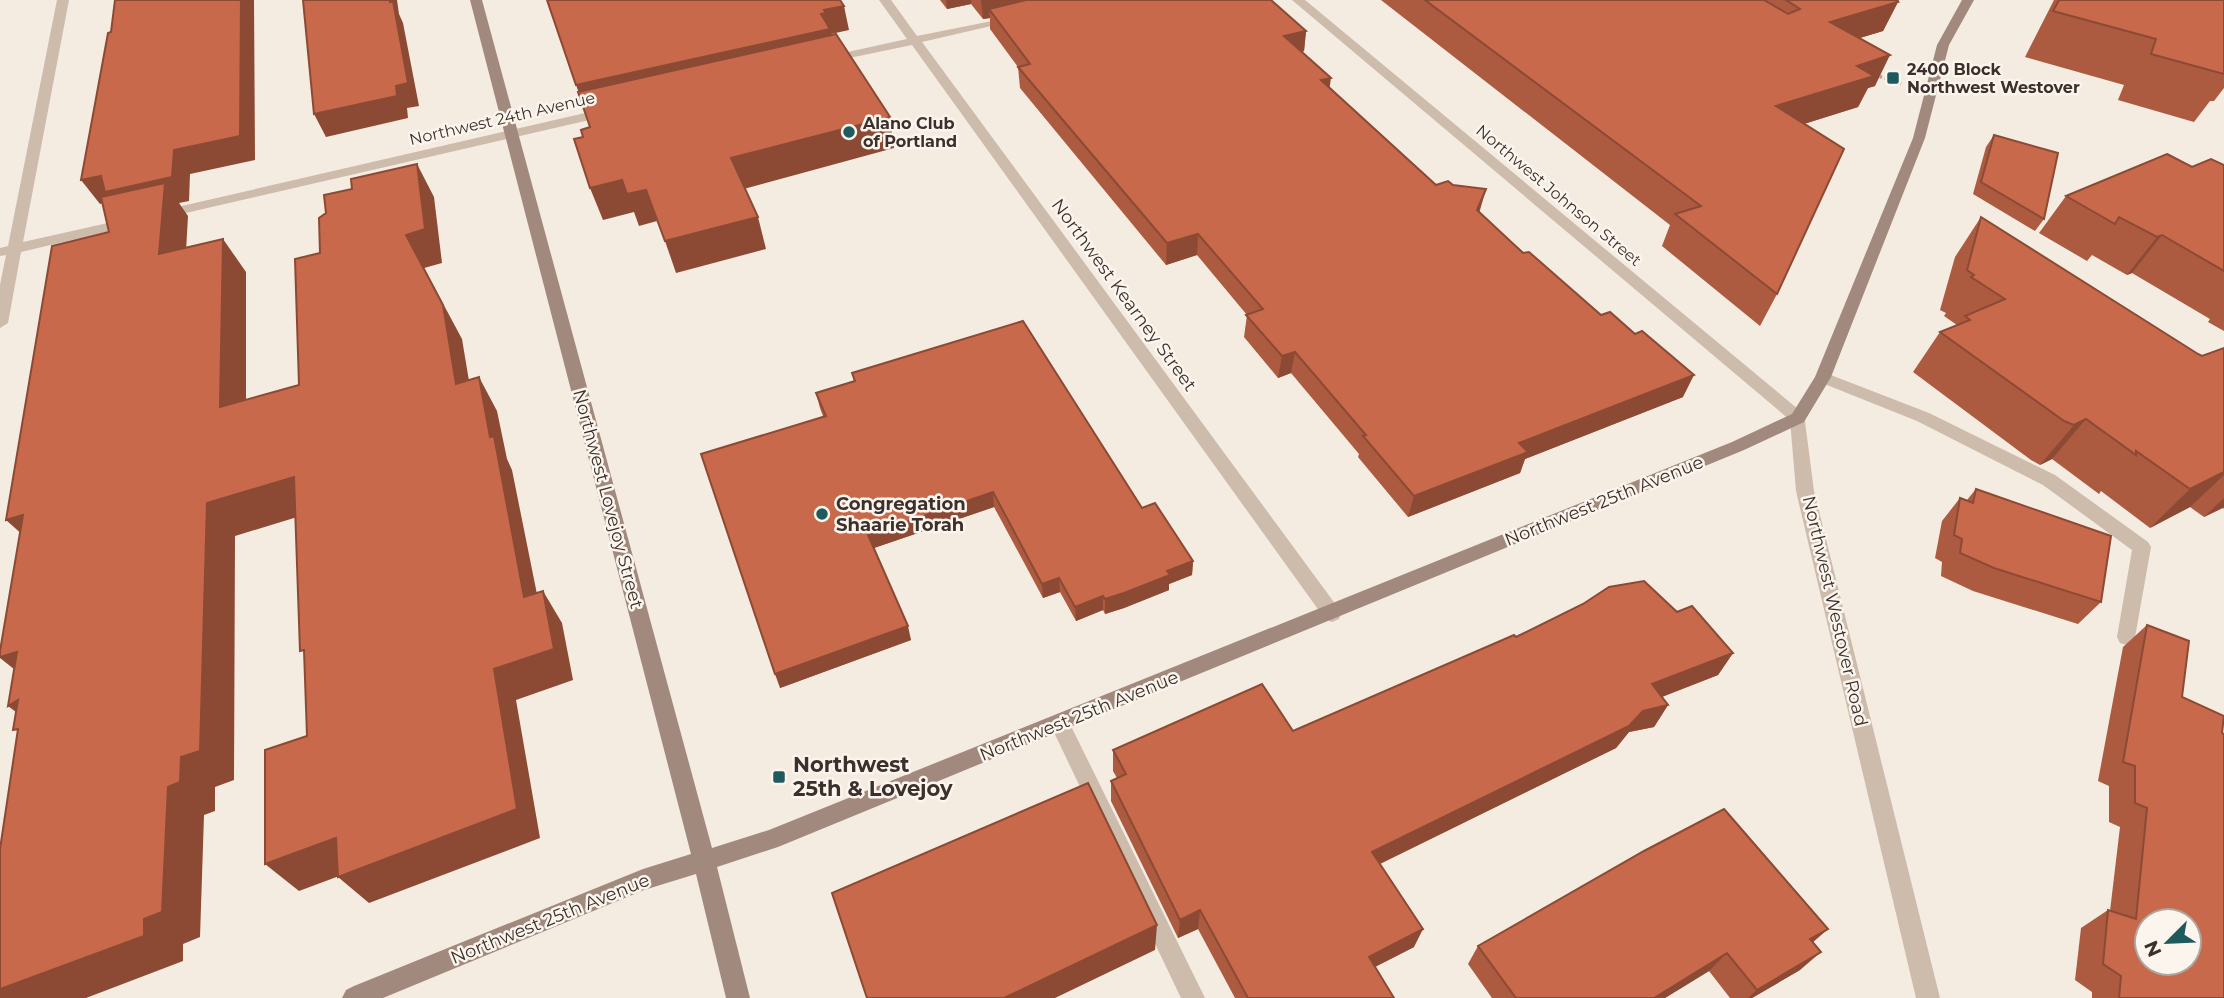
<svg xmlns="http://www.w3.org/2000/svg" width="2224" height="998" font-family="Montserrat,sans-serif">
	<rect width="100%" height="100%" fill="#f4ebe1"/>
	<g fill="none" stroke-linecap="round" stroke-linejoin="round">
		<path stroke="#b9a596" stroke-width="3.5" stroke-dasharray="2.5 2.5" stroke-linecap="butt" d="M 1875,75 L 1903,84"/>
		<g fill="#cdbbac" fill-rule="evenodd">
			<path d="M 1823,372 L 1929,413 L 2055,475 L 2148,542 L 2151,547 L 2134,643 L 2127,645 L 2120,643 L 2117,637 L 2132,550 L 2043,485 L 1917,421 L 1817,381 L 1815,377 Z"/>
			<path d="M 1060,715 L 1067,718 L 1205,998 L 1181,998 L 1050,724 L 1053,718 Z"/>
		</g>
		<g fill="#cdbbac" fill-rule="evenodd">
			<path d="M 57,0 L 69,0 L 23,242 L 130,218 L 137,222 L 135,225 L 21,252 L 8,323 L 0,328 L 0,285 L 6,255 L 0,256 L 0,248 L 8,246 Z"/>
			<path d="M 879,0 L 891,0 L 917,36 L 1017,16 L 1017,20 L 922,42 L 1339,609 L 1341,614 L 1339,619 L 1332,622 L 1325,619 L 912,45 L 825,63 L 825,57 L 907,39 Z"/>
			<path d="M 1292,0 L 1305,0 L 1804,414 L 1814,491 L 1940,998 L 1916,998 L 1796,491 L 1790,420 Z"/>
			<path d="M 607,108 L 611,109 L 611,115 L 160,219 L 153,215 L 160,211 Z"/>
		</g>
		<path fill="#a18a7d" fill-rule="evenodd" d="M 470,0 L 482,0 L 712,848 L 769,830 L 1732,442 L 1792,414 L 1815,377 L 1913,138 L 1937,45 L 1962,0 L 1974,0 L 1949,45 L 1925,138 L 1831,377 L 1804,422 L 1744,450 L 778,847 L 717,867 L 750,998 L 726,998 L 696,874 L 644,890 L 383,998 L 342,998 L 346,990 L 354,986 L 643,869 L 691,854 Z"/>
	</g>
	<g fill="#ac5a40">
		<path d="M 940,0 L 1271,0 L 1306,31 L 1304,51 L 1302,52 L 1330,88 L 1436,185 L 1479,212 L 1683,397 L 1525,459 L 1520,473 L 1408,517 L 1358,457 L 1359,454 L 1291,373 L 1278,378 L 1244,337 L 1247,315 L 1197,255 L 1166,265 L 1020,88 L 1018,67 L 990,29 L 990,18 L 983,19 L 971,4 L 947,9 Z"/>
		<path d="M 1381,0 L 1899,0 L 1883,31 L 1860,38 L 1875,86 L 1868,88 L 1858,107 L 1804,124 L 1777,294 L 1760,326 L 1662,246 L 1670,225 Z"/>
		<path d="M 2054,0 L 2224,0 L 2224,88 L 2214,101 L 2210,101 L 2194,122 L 2118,100 L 2124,85 L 2025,57 Z"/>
		<path d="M 1994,135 L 2044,219 L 2035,231 L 1973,194 L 1986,147 Z"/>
		<path d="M 2224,165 L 2224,331 L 2208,322 L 2210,319 L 2132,273 L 2127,275 L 2092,255 L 2087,261 L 2039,233 L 2066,196 L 2192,167 Z"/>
		<path d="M 1981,217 L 2202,356 L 2224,348 L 2224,509 L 2223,508 L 2204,517 L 2190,507 L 2150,528 L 2101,491 L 2099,494 L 2052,459 L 2040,465 L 2031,460 L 1913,372 L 1940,332 L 1957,325 L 1944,316 L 1946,313 L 1940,310 L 1955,257 Z"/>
		<path d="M 852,373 L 1142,508 L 1193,561 L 1192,575 L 1169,584 L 1169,590 L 1124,608 L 1105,614 L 1103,610 L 1076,621 L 1060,592 L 1043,598 L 994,507 L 874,548 L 911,640 L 780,688 L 823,416 L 820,408 L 816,393 L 854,382 Z"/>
		<path d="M 1976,489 L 2101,602 L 2078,624 L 1973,591 L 1941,576 L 1942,562 L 1935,558 L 1942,521 L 1960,498 L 1967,500 Z"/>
		<path d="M 1677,612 L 1733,653 L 1718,675 L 1662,697 L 1668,705 L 1654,727 L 1629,732 L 1616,748 L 1380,864 L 1414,947 L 1375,967 L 1394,998 L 1235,998 L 1198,929 L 1178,938 L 1111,801 L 1111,781 L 1117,778 L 1113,771 L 1113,750 L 1293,731 L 1516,637 Z"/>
		<path d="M 2147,625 L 2182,697 L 2222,733 L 2224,998 L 2092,998 L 2092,992 L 2075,980 L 2081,928 L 2108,910 L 2110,911 L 2120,827 L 2109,822 L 2109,786 L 2098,781 L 2123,647 Z"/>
		<path d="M 1828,929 L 1813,942 L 1800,970 L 1752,998 L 1730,998 L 1709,971 L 1665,998 L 1492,998 L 1468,964 L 1478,946 Z"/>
	</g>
	<g fill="#8c4a34">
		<path d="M 241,0 L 254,0 L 255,160 L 190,174 L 189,201 L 179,203 L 188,216 L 184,287 L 112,201 L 100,204 L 81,180 L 174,150 Z"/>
		<path d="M 390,0 L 397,0 L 399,14 L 403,23 L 419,106 L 407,108 L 408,118 L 326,137 L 314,114 L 396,86 Z"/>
		<path d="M 946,0 L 971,0 L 971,4 L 947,9 Z"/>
		<path d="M 981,0 L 1066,0 L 989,9 L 990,18 L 983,19 Z"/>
		<path d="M 1882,0 L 1899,0 L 1883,31 L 1816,51 L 1830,22 Z"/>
		<path d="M 844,6 L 849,30 L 831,34 L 835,53 L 585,110 L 576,85 L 821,14 L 824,10 Z"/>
		<path d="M 1306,31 L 1304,51 L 1282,57 L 1284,36 Z"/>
		<path d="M 1890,55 L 1875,86 L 1868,88 L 1858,107 L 1762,137 L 1776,106 L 1857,66 Z"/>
		<path d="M 1331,78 L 1328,98 L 1321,80 Z"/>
		<path d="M 890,117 L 894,148 L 740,190 L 731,158 Z"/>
		<path d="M 417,164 L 434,197 L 442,263 L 424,268 L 462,339 L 475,417 L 456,384 L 406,235 Z"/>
		<path d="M 622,180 L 646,190 L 657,221 L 639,226 L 634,212 L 603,220 L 590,188 Z"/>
		<path d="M 1486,189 L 1480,210 L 1471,232 L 1477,210 Z"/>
		<path d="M 758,217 L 766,249 L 676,273 L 665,241 Z"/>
		<path d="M 1198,234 L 1197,255 L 1166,265 L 1167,243 Z"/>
		<path d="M 2162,235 L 2132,273 L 2127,275 L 2157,237 Z"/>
		<path d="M 223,239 L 246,272 L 246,440 L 220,407 Z"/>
		<path d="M 1295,352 L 1291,373 L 1278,378 L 1282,356 Z"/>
		<path d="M 1694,375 L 1683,397 L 1525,459 L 1520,473 L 1408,517 L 1414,496 L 1519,443 Z"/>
		<path d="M 479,377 L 497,411 L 507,459 L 512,470 L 544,629 L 524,597 L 490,437 Z"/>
		<path d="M 2086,419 L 2052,459 L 2040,465 L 2074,425 Z"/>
		<path d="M 2224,472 L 2224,475 L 2190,507 L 2150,528 L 2190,489 Z"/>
		<path d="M 294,477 L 320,510 L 235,536 L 234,780 L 215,787 L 215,811 L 204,815 L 200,937 L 183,944 L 183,961 L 86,998 L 0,998 L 0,989 L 144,919 L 168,787 L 181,757 L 207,503 Z"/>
		<path d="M 993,492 L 994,507 L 871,549 L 868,535 Z"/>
		<path d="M 2224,498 L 2224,507 L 2204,517 Z"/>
		<path d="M 23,515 L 42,552 L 6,520 Z"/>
		<path d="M 1193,561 L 1192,575 L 1169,584 L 1169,590 L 1124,608 L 1105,614 L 1105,599 L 1167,571 Z"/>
		<path d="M 1059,578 L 1060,592 L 1043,598 L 1042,584 Z"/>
		<path d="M 543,591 L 562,623 L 573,680 L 516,700 L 540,838 L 369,903 L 338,877 L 494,669 Z"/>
		<path d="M 1103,596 L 1103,610 L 1076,621 L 1075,607 Z"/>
		<path d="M 908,626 L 911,640 L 780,688 L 775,674 Z"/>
		<path d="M 17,652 L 38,688 L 0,658 L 0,657 Z"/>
		<path d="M 1733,653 L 1718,675 L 1638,706 L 1652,684 Z"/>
		<path d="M 18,700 L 48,736 L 8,706 Z"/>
		<path d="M 1668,705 L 1654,727 L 1629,732 L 1616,748 L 1365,871 L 1372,852 L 1643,711 Z"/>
		<path d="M 336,838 L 366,866 L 299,891 L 265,864 Z"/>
		<path d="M 1200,910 L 1198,929 L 1178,938 L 1180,920 Z"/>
		<path d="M 1157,925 L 1155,950 L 1055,998 L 1004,998 Z"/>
		<path d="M 1423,929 L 1414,947 L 1361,974 L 1369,957 Z"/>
		<path d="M 1828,929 L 1807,947 L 1810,939 Z"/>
		<path d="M 1821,952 L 1800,970 L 1752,998 L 1748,998 L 1757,990 Z"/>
		<path d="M 1727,953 L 1709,971 L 1665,998 L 1654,998 Z"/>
	</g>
	<g fill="#c8694b" stroke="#8c4a34" stroke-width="2" fill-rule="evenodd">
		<path d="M 115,0 L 241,0 L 240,136 L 174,150 L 172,177 L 105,192 L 101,176 L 81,180 L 108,33 L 111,32 Z"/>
		<path d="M 303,0 L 390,0 L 390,2 L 393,1 L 408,83 L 396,86 L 397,96 L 314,114 Z"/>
		<path d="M 547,0 L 840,0 L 844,6 L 824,10 L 826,13 L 821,14 L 830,29 L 576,85 Z"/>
		<path d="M 1026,0 L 1271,0 L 1306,31 L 1284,36 L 1331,78 L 1321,80 L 1436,185 L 1448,181 L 1453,185 L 1486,189 L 1477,210 L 1523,253 L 1529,252 L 1601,315 L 1610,312 L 1635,334 L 1642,331 L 1694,375 L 1519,443 L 1528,452 L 1414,496 L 1363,436 L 1366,435 L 1295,352 L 1282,356 L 1246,315 L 1263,309 L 1198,234 L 1167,243 L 1018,67 L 1030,64 L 989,9 Z"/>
		<path d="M 1425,0 L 1764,0 L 1788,14 L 1800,9 L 1786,0 L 1895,0 L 1898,2 L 1830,22 L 1890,55 L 1857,66 L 1874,76 L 1776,106 L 1844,149 L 1777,294 L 1675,214 L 1701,206 Z"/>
		<path d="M 2059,0 L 2224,0 L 2224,74 L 2151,54 L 2156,39 L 2053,11 Z"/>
		<path d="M 836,34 L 890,117 L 731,158 L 758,217 L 665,241 L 646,190 L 627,194 L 622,180 L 590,188 L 574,139 L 583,137 L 581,130 L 590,127 L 578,92 Z"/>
		<path d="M 1994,135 L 2058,153 L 2044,219 L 1981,182 Z"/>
		<path d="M 2167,154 L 2192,167 L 2211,159 L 2224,165 L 2224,271 L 2162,235 L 2157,237 L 2119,217 L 2115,224 L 2066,196 Z"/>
		<path d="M 417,164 L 425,229 L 406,235 L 443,305 L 456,384 L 479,377 L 490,437 L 494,436 L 524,597 L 543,591 L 554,649 L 494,669 L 517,809 L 338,877 L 336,838 L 265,864 L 265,750 L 307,736 L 304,650 L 300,651 L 294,477 L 207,503 L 200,751 L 181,757 L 180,782 L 168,787 L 162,912 L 144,919 L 144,936 L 0,989 L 0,849 L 18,729 L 13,730 L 18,700 L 8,706 L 17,652 L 0,657 L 0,651 L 23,515 L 6,520 L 52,246 L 109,232 L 101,197 L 165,183 L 159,254 L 223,239 L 220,407 L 299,385 L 295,259 L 320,253 L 319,218 L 326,213 L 324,195 L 352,189 L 351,179 Z"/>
		<path d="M 1981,217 L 2198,354 L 2202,356 L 2224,348 L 2224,472 L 2190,489 L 2136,451 L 2136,455 L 2086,419 L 2074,425 L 2064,421 L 1940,332 L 1970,320 L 1965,316 L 2005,299 L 1971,277 L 1974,275 L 1967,270 Z"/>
		<path d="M 1023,321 L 1142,508 L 1155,503 L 1193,561 L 1167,571 L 1170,575 L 1124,593 L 1105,599 L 1103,596 L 1075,607 L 1059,578 L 1042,584 L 993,492 L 868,535 L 908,626 L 775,674 L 701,454 L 826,416 L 816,393 L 855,381 L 852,373 Z"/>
		<path d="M 1976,489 L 2111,536 L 2101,602 L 1994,568 L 1960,553 L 1962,539 L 1954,535 L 1960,498 L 1973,503 Z"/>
		<path d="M 1644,581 L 1677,612 L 1692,606 L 1733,653 L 1652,684 L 1668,705 L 1643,711 L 1629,726 L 1372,852 L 1423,929 L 1369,957 L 1394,998 L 1248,998 L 1200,910 L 1180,920 L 1111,781 L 1126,774 L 1113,750 L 1262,684 L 1293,731 L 1514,635 L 1516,637 L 1583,604 L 1609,587 Z"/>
		<path d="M 2147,625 L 2189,641 L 2182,697 L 2224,716 L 2222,733 L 2224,734 L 2224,998 L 2119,998 L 2121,976 L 2103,964 L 2108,910 L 2136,919 L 2147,808 L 2135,803 L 2135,766 L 2123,762 ZM 2147,921 L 2189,921 L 2189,963 L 2147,963 Z"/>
		<path d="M 1088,783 L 1157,925 L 1004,998 L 867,998 L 832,893 Z"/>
		<path d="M 1724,809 L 1828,929 L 1810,939 L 1821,952 L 1757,990 L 1727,953 L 1654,998 L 1516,998 L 1478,946 L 1644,851 Z"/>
	</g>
	<g fill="#1f5a5e" stroke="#fbf5ee" stroke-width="2.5">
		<rect x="1886" y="71" width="14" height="14" rx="3.5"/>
		<circle cx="849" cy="132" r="7"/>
		<circle cx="822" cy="514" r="7"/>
		<rect x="772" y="770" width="14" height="14" rx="3.5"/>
	</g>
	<g text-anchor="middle" stroke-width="5" stroke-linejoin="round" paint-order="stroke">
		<g font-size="16" font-weight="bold" fill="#3b302b" stroke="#fbf5ee" text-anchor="start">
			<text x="1907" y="75">2400 Block<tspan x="1907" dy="18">Northwest Westover</tspan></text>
			<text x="863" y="129">Alano Club<tspan x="863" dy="18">of Portland</tspan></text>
		</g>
		<g font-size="16" fill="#3b302b" stroke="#fbf5ee">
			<text transform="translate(502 118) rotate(-13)" y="6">Northwest 24th Avenue</text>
			<text transform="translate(1559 195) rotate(40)" y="6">Northwest Johnson Street</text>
		</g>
		<g font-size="18" fill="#3b302b" stroke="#fbf5ee">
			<text transform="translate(1124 295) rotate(54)" y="6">Northwest Kearney Street</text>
			<text transform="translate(608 499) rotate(75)" y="6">Northwest Lovejoy Street</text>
			<text transform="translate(1604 501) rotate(-22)" y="6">Northwest 25th Avenue</text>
			<text transform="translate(1835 611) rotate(77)" y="6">Northwest Westover Road</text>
			<text transform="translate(1079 716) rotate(-22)" y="6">Northwest 25th Avenue</text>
			<text transform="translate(550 919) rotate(-22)" y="6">Northwest 25th Avenue</text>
		</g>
		<g font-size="18" font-weight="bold" fill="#3b302b" stroke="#fbf5ee" text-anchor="start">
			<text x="836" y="510">Congregation<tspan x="836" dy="21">Shaarie Torah</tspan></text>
		</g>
		<g font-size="21" font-weight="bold" fill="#3b302b" stroke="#fbf5ee" text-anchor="start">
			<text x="793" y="772">Northwest<tspan x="793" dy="24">25th &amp; Lovejoy</tspan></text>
		</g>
	</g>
	<g transform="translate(2168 942) rotate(246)"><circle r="33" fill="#fbf5ee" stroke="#aea6a0" stroke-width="2"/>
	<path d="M0-5L12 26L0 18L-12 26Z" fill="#1f5a5e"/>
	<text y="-10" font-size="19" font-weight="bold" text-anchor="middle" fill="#3b302b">N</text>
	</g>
</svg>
